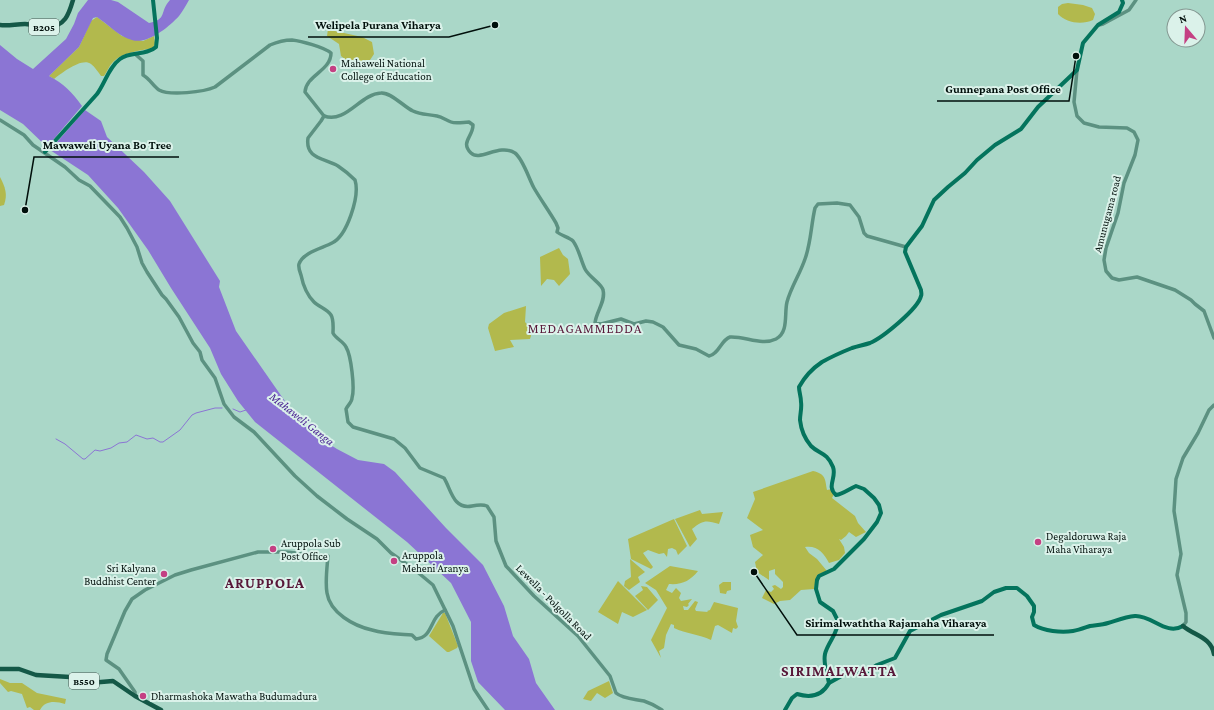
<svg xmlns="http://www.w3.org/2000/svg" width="1214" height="710" font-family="'Crimson Pro',serif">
	<rect width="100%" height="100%" fill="#aad7c8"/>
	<g fill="#b2b94d">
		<path d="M 1068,3 L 1083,5 L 1092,8 L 1095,14 L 1093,20 C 1082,25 1066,23 1058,14 L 1058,7 L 1062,4 Z"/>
		<path d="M 97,17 L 122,36 L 143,41 L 154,36 L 155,43 L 153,48 C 140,51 122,52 113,62 C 109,66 107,72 104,76 L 101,76 C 98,72 95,67 91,64 C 82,57 62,73 54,79 L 49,76 L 79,47 L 91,21 Z"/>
		<path d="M 332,28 L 335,31 L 362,37 L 372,42 L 374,54 L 368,63 L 346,60 L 341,56 L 339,44 L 327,36 L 328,29 Z"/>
		<path d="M 0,177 C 5,187 8,194 4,205 L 0,206 Z"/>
		<path d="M 559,248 L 563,255 L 568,259 L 570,274 L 559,286 L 554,280 L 547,279 L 541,286 L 540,257 Z"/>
		<path d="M 526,306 L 525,322 C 530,327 533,332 530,339 L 510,340 L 514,347 L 495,351 L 488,328 L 489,324 L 504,313 Z"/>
		<path d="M 813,471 C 826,474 825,479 827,490 L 832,489 L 835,492 L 832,498 L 855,516 L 858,523 L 866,532 L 856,537 L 849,532 L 846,536 L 841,540 L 839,539 L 844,547 L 845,553 L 839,560 L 829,563 C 824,553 817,545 805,547 L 809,553 L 817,559 L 827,571 L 817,575 L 814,589 L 801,590 L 790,600 L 780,601 L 774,604 L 762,598 L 766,590 L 771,592 L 774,589 L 772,586 L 775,585 L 781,589 L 783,587 L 783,582 L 775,574 L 775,569 L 769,571 L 769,580 L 757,572 L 755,562 L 763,555 L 753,547 L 750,535 L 763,530 L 747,518 L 755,499 L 753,492 Z"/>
		<path d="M 700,510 L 702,514 L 723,512 L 719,524 C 706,520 703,520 692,529 L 697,539 L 690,547 L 675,519 Z"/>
		<path d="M 674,519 L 687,546 L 678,555 L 676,550 L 672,548 L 668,549 L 667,557 L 664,553 L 659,554 L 648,550 L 643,553 L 653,567 L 651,569 L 631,559 L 628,539 Z"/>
		<path d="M 630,559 L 645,572 L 638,577 L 640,582 L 629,590 L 624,586 L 625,581 L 631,577 Z"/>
		<path d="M 670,566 L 698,571 C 690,581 682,585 669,584 L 666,590 L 672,593 L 676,588 L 681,593 L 679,598 L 681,601 L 692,599 L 688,604 L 689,605 L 687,607 L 683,606 L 684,610 L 688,610 L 695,601 L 698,602 L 695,609 L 696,611 L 708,612 L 707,611 L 710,610 L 714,602 L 738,608 L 736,621 L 738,627 L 736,629 L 733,628 L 732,633 L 718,625 L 715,626 L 711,640 C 699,634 686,634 674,628 L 674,625 L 671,624 L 666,635 L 664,648 L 659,651 L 661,658 L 651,640 L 667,608 L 656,590 L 645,583 Z"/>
		<path d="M 618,581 L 647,610 L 633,617 L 622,612 L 618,624 L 598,612 Z"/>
		<path d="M 723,582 L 731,582 L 731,590 L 727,591 L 726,594 L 720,593 L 719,585 Z"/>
		<path d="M 641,586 L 647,587 L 658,600 L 648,610 L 635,596 L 643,590 Z"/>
		<path d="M 443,613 L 445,613 L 458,646 L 457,648 L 449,652 L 447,652 L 429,636 Z"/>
		<path d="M 0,679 L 10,683 L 22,683 L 37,693 L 66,699 L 65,704 C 56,701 45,700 40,710 L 34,710 L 30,707 L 27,708 L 22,694 L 11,691 L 8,692 L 0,683 Z"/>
		<path d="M 609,681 L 613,693 L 605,698 L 597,693 L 591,701 L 583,699 L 588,691 Z"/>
	</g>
	<g fill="#8b75d4">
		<path d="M 88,0 L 111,0 L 118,2 L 149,23 C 168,19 159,12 170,0 L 189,0 C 186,5 183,11 179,16 C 169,27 147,45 132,40 C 120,37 110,26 101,20 L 97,17 L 93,18 L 79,47 L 49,76 C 64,84 72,92 82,106 L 47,147 L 23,124 L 0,110 L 0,45 L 17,59 L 33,69 L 66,39 L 74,24 L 78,13 Z"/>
		<path d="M 85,110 L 101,121 L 107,137 L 144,172 L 170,201 L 220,281 L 219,287 L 236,331 L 289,407 L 320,438 L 337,449 L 358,460 L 384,464 L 395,472 L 446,528 L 483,565 L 504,606 L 513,636 L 529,659 L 536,683 L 555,710 L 505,710 L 478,682 L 471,661 L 471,622 L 451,583 L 407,542 L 255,422 L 238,401 L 221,374 L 210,348 L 171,288 L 148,250 L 118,208 L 88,175 L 50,150 Z"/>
	</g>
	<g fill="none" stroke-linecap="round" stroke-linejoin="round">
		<g stroke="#8b75d4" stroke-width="1">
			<path d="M 233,409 L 240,412 L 246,410"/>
			<path d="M 56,439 L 65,444 L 83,459 L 85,459 L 95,450 L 100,451 L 111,448 L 119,443 L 127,442 L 136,435 L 147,439 L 153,438 L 160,442 L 163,442 L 180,430 L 192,415 L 196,413 L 215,408 L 222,408"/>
		</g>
		<g stroke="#5c9181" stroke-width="3.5">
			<path d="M 1099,25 L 1103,24 L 1129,10 L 1136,0"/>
			<path d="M 135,54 L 143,61 L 143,75 C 150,79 153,86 159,90 C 170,96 204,92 215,87 L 270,45 C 277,42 284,40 292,40 C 301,41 324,47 331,53 C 331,71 306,75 305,92 L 324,116"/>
			<path d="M 1077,70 L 1074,102 L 1077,116 L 1084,123 L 1099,127 L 1127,128 L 1134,132 L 1138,140 L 1135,155 L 1124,183 L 1118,213 L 1106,248 L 1104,260 L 1106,271 L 1112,278 L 1119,280 L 1137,277 L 1175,290 L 1191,300 L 1195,304 L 1204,311 L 1214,338"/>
			<path d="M 324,116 C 346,124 360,94 381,93 C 391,92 404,107 413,111 C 421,115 428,114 437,116 C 442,117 446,120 451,122 C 456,124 464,122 469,122 L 473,125 C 473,137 460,142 471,153 C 480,162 499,143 515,153 C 523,159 529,179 534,188 C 541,200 549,211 556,223 L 558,228 L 557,232 C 562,236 569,237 573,241 C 579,249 581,261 585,269 C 589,277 602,284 603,290 C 606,301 596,312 595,323 L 601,324 L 621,319 L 634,324 L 646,321 L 653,322 L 663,327 L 679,345 L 696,349 L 709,356 C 719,354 721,340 730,337 C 745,336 762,346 776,339 C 789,332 784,314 787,302 C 791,287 800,274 805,259 C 811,243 811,225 815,208 L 818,204 L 837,203 L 850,205 L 859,217 L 864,233 L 867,236 L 906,247"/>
			<path d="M 324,116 L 321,121 L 308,138 C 305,159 324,158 338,166 C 344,170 350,175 355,180 C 360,196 347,236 332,243 C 323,248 303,252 299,264 C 298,267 300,272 301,275 C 303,285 307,295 314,302 C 319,307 327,309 331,315 C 334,320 333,328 333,333 C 336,339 343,341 346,347 C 351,355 355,388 352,398 C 352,402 348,405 346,409 L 348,422 L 353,427 L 394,439 L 405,448 L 420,468 L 444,478 C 451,489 453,510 472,506 C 477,505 482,504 487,506 L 494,517 L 496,541 L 506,566 L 534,596 L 578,636 L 610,676 L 616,693 C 623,699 635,699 644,701 C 650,703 656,706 662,710"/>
			<path d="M 0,120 L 24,135 L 33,145 L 65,167 L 79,180 L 90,186 L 120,217 L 127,228 L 137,247 L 142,263 L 147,272 L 162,295 L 166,299 L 179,317 L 193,343 L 200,352 L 202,360 L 215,378 L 224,404 L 234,417 L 254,432 L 295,476 L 317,496 L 347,519 L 377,539 L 391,553 L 415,570 L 433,585 L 453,626 L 474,689 L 488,710"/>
			<path d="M 1183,626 L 1186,622 L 1186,613 L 1177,575 L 1181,554 L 1174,511 L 1176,479 L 1183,458 L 1198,433 L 1209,410 L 1214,405"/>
			<path d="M 135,696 L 135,692 L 119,669 L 106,660 L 107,654 L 125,611 L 132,599 L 145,590 L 175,575 L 191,570 L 258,552 L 286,552 L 328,556 C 327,568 325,582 327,593 C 330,613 354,626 372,630 C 385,634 398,634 412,635 L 416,639 C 434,637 429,617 445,610"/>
		</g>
		<g stroke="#04745d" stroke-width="4">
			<path d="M 45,152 L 97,94 C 105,83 109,67 120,59 C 130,51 146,56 156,47 L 157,38 L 153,0"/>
			<path d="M 829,683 L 847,673 L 865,673 L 877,665 L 895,658 L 910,631 L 941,615 L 982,601 L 994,592 L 1006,588 L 1017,588 L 1027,596 L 1034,606 L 1034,612 L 1032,617 L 1034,625 C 1044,631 1061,633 1073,631 C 1079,630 1084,628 1090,626 C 1096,625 1102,625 1108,623 C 1118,620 1125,617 1135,616 C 1152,615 1166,636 1183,626"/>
			<path d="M 785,710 L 792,698 L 797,694 C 810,698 822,696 829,683 C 827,673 823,664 825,654 C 828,642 838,634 838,621 L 833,611 L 820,602 L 816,589 L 817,580 L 819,576 L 834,569 L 864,539 L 877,522 L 881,513 L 879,505 L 874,498 L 864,489 L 856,486 C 849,489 843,494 836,495 C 826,486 837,478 833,467 C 827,452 819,454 811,446 C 805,439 801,429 800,420 C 800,414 802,408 801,402 C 801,396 799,392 799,387 C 804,378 813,368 822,362 C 831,357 842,352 852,348 C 858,346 864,345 870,343 C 882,338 918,309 921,296 C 922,294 921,292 921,290 L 905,252 L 906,247 L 922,226 L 934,200 L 948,187 L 965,173 L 977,160 L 995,145 L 1021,129 L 1038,107 L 1077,70 L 1083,43 L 1098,25 L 1119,12 L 1123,3 L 1122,0"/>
		</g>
		<g stroke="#145847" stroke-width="4.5">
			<path d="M 0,25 C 9,26 16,24 25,24 C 33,24 40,27 47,27 C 65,27 69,14 73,0"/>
			<path d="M 1183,626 C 1195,636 1211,637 1214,654"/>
			<path d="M 0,669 L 19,669 L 36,675 L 70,677 L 89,683 L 113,681 L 135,696 L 161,710"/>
		</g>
	</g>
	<g fill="#c44083" stroke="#dbf2ea" stroke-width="1.5">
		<circle cx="333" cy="69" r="4"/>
		<circle cx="1038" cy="542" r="4"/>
		<circle cx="273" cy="549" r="4"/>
		<circle cx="394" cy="561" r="4"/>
		<circle cx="164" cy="574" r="4"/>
		<circle cx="143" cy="696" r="4"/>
	</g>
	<g text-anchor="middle" stroke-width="4" stroke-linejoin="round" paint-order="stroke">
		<g fill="#dbf2ea" stroke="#42534e" stroke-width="1">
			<rect x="29" y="19" width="30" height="16" rx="3"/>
			<rect x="69" y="673" width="30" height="16" rx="3"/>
		</g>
		<g font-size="10" font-weight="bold" fill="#010f0b">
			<text x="44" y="31">B205</text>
			<text x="84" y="685">B550</text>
		</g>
		<g font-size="11" fill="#010f0b" stroke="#dbf2ea" text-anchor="start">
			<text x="341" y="67">Mahaweli National<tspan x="341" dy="13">College of Education</tspan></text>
			<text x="1046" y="540">Degaldoruwa Raja<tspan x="1046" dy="13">Maha Viharaya</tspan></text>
			<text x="281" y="547">Aruppola Sub<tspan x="281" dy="13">Post Office</tspan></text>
			<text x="402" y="559">Aruppola<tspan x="402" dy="13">Meheni Aranya</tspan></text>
			<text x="156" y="572" text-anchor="end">Sri Kalyana<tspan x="156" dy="13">Buddhist Center</tspan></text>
			<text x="151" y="700">Dharmashoka Mawatha Budumadura</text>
		</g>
		<g font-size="11" fill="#010f0b" stroke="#dbf2ea">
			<text transform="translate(1107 214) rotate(-75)" y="4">Amunugama road</text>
			<text transform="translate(554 602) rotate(45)" y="4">Lewella - Polgolla Road</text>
		</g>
		<g font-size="12" font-style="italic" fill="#4a2292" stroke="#dbf2ea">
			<text transform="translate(302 419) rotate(38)" y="4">Mahaweli Ganga</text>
		</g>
		<g font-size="13" letter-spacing="1" fill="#581839" stroke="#dbf2ea">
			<text x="585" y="333">MEDAGAMMEDDA</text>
		</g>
		<g font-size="15" font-weight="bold" letter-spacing="1" fill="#581839" stroke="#dbf2ea">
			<text x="265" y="588">ARUPPOLA</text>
			<text x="839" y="676">SIRIMALWATTA</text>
		</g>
	</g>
	<path fill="none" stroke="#010f0b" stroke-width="1.5" d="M495 25L449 37H308M1076 56L1069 101H937M25 210L34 157H179M754 572L797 635H994"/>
	<g fill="#010f0b" stroke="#dbf2ea" stroke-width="1.5">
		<circle cx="495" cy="25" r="4"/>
		<circle cx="1076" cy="56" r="4"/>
		<circle cx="25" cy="210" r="4"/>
		<circle cx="754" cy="572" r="4"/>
	</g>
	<g font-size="12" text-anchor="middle" font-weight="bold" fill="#010f0b" stroke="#dbf2ea" stroke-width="4" stroke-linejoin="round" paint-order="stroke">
		<text x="378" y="29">Welipela Purana Viharya</text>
		<text x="1003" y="93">Gunnepana Post Office</text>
		<text x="107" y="149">Mawaweli Uyana Bo Tree</text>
		<text x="896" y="627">Sirimalwaththa Rajamaha Viharaya</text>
	</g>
	<g transform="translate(1186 28) rotate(341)"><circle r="19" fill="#dbf2ea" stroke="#849791"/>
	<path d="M0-3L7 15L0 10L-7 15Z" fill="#c44083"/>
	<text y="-6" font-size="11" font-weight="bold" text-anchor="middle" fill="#010f0b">N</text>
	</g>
</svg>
